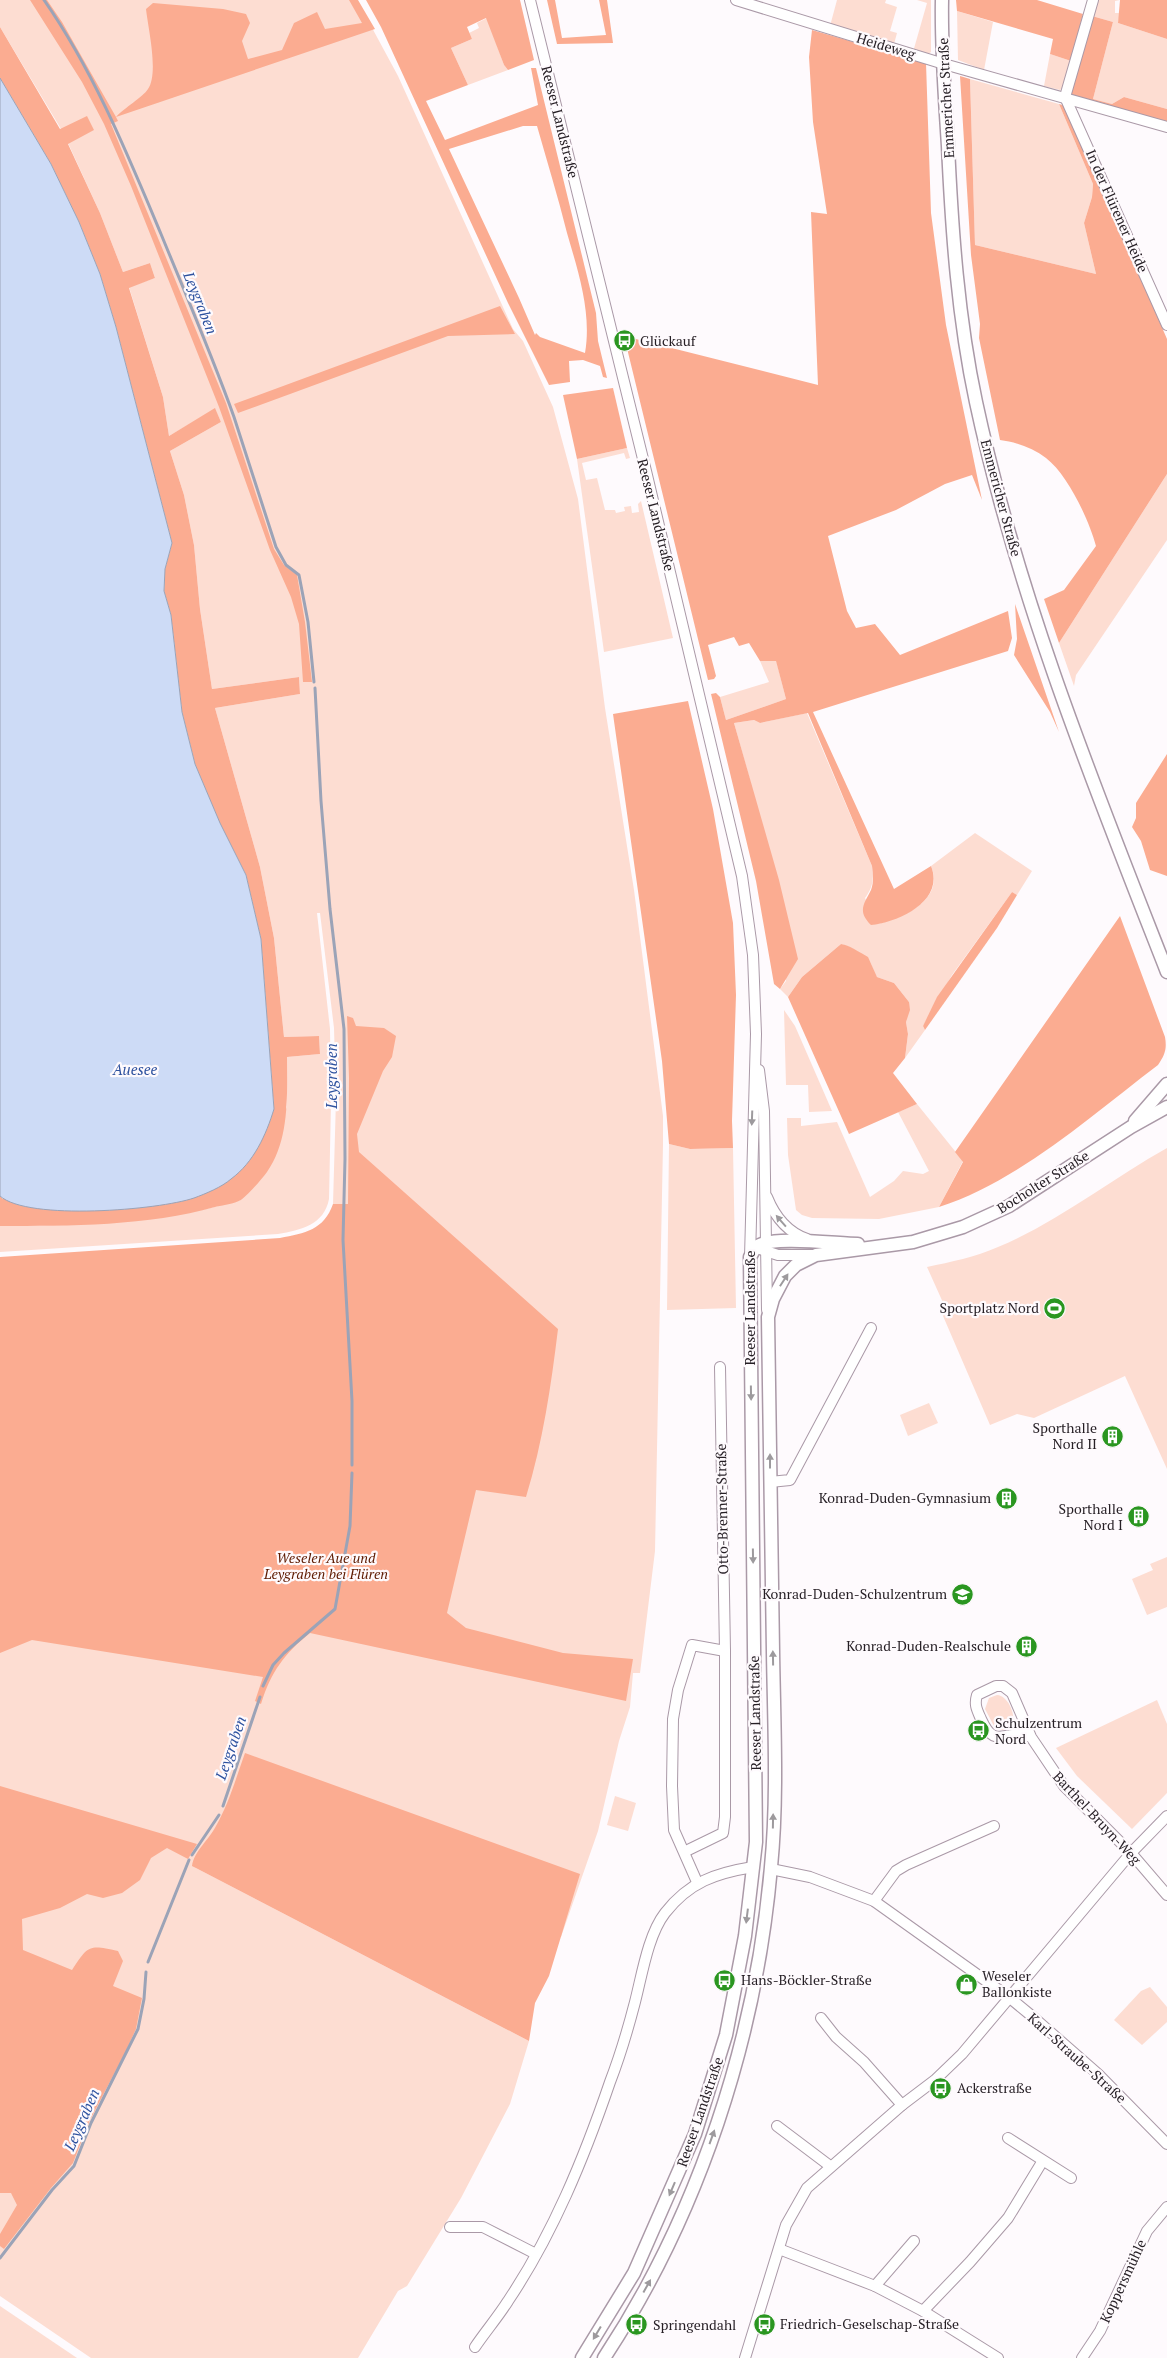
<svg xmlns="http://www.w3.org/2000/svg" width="1167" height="2358" font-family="'PT Serif',serif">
	<rect width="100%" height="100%" fill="#fefafd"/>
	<g fill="#fdddd2">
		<path d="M 0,0 L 357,0 L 398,76 L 513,329 L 523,341 L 553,407 L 578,499 L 605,708 L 634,890 L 663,1116 L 663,1144 L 655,1551 L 640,1673 L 633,1673 L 630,1707 L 619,1741 L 598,1831 L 561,1937 L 194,1867 L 529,2041 L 510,2104 L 461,2198 L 407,2286 L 398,2291 L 358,2358 L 91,2358 L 0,2296 L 0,1263 L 291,1242 L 324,1226 L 336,1204 L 333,1204 L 336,1099 L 334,1028 L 320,913 L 317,913 L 330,1029 L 331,1102 L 329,1199 C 324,1225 301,1230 278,1234 L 0,1252 L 0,1226 C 82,1226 162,1223 241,1200 L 287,1107 L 287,1057 L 320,1054 L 319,1036 L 284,1037 L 274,938 L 260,867 L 215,708 L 300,694 L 299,677 L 212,689 L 200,609 L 194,545 L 184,495 L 170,451 L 221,422 L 215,409 L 169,436 L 163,397 L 129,287 L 155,278 L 150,263 L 123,272 L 100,213 L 68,143 L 93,130 L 61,129 L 0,27 Z"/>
		<path d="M 837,0 L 886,0 L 885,3 L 897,7 L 890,31 L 897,33 L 894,44 L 830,26 Z"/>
		<path d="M 917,0 L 931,0 L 931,52 L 928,54 L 913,52 L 927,3 Z"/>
		<path d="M 1096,0 L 1120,0 L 1115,1 L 1115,13 L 1120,13 L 1118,23 L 1167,39 L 1167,109 L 1124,97 L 1112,104 L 1093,99 L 1113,22 L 1092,16 Z"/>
		<path d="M 957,11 L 993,22 L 984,70 L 958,60 Z"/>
		<path d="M 487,18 L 504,65 L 508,70 L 468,85 L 451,48 L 472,39 L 469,33 L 479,28 L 477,23 Z"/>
		<path d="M 1050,54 L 1071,61 L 1064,87 L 1060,90 L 1044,86 Z"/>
		<path d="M 970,79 L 1059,104 L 1093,184 L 1092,197 L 1084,223 L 1096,274 L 975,245 Z"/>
		<path d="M 627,448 L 630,458 L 626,459 L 624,453 L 582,463 L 586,480 L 597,478 L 605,510 L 615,510 L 616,513 L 625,511 L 624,507 L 631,506 L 632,513 L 639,512 L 638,504 L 641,501 L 673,638 L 604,652 L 577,459 Z"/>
		<path d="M 1167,474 L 1167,540 L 1076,675 L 1074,686 L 1059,643 Z"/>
		<path d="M 776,660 L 786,699 L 726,720 L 720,697 L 769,682 L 760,661 Z"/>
		<path d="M 807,713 L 872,866 C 874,879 873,887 865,898 L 878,924 C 904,917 945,900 931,866 L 975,833 L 1032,871 L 1017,895 L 1012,892 L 952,975 L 923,1026 L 925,1030 L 905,1058 L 908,1034 L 906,1022 L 909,1002 L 894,983 L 877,977 C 873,971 872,964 868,959 C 865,955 845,944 841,944 L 802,977 L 788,997 L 780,989 L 786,981 L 750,780 L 734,723 L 754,720 L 760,723 Z"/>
		<path d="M 784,1010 L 795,1026 L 832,1111 L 809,1112 L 808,1085 L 786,1085 Z"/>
		<path d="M 917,1104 L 963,1161 L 939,1207 L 879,1219 L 812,1218 L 802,1215 L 796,1210 L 788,1155 L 787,1118 L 801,1118 L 801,1126 L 837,1122 L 870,1197 L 894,1181 L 903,1171 L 923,1174 L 929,1171 L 898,1112 Z"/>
		<path d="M 669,1144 L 690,1149 L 733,1148 L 736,1308 L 667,1310 Z"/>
		<path d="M 1167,1148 L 1167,1469 L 1125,1376 L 1034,1418 L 1017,1414 L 990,1425 L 940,1309 L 945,1307 L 927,1267 C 951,1262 975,1257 998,1247 C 1058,1222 1110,1180 1167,1148 Z"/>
		<path d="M 929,1403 L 938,1423 L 908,1436 L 900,1415 Z"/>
		<path d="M 1167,1557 L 1167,1607 L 1147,1615 L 1132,1579 L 1153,1570 L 1150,1564 Z"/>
		<path d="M 997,1695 C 1008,1696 1015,1713 1013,1723 C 1009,1729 1001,1732 995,1728 L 985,1709 L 989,1698 Z"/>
		<path d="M 1157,1700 L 1167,1724 L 1167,1793 L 1132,1829 L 1077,1776 L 1056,1748 Z"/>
		<path d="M 615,1796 L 636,1803 L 628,1831 L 607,1825 Z"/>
		<path d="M 1150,1987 L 1167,2007 L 1167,2022 L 1142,2045 L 1114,2020 L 1141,1991 Z"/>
		<path d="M 0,2306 L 77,2358 L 0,2358 Z"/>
	</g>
	<g fill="#fbac91" fill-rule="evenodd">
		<path d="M 30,0 L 47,0 L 62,22 L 116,117 C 124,108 143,97 148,89 C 159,73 148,28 146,9 L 153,3 L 223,9 L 246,14 L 250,23 L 242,41 L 248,59 L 282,50 L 294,23 L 317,12 L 325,29 L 362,23 L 349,0 L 358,0 L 375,29 L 116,117 L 118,121 L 111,124 L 226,403 L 274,549 L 284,565 L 297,575 L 305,622 L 312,682 L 303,682 L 299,624 L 291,597 L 270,550 L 219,407 L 131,186 L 104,124 L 82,82 Z"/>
		<path d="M 366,0 L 520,0 L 534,60 L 508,70 L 504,65 L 486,18 L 467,27 L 472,39 L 451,48 L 468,85 L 426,101 L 445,140 L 538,105 L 531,68 L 536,68 L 596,313 L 598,341 L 607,378 L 603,377 L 600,366 L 583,360 L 569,361 L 570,382 L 549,385 L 508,303 L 381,27 ZM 523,126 L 537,126 C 547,161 558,197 567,233 C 578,271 592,313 585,353 L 540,337 L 536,333 L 535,335 L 519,298 L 449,149 Z"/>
		<path d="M 547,0 L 555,0 L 562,38 L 606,35 L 599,0 L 607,0 L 613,43 L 557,44 Z"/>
		<path d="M 956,0 L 1037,0 L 1083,14 L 1071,61 L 1050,54 L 1053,39 L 957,11 Z"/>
		<path d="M 1120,0 L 1167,0 L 1167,39 L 1118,23 Z"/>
		<path d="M 1092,16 L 1113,22 L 1093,99 L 1112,104 L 1124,97 L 1167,109 L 1167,124 L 1073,97 L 1070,93 Z"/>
		<path d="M 0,27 L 60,129 L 87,116 L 94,130 L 68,144 L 100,213 L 123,272 L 150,263 L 155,278 L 129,288 L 163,397 L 169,436 L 215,408 L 221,422 L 170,451 L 184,495 L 194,545 L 200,609 L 212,689 L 299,677 L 300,694 L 215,708 L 260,867 L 274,938 L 284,1037 L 319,1036 L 320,1054 L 287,1057 C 287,1095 290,1139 267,1172 C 261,1180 249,1194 241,1200 C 234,1204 223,1205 215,1207 C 149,1226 69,1226 0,1226 L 0,1196 L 3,1199 L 274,1109 L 261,939 L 246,875 L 220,824 L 195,764 L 182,712 L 171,615 L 164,591 L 165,569 L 172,543 L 116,327 L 100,274 L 79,222 L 51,164 L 0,78 Z"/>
		<path d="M 812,30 L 926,63 L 931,213 L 946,325 L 982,500 L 972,475 L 945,484 L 896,510 L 828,536 L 847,611 L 856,628 L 875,624 L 900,655 L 1008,611 L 1012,638 L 1008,651 L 813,712 L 894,889 L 931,866 C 945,901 899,922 871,925 C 857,911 864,904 871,890 C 874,882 873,874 872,866 L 808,713 L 760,723 L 754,720 L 734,723 L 779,880 L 798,959 L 780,989 L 774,984 L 756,881 L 711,694 L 716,693 L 720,697 L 726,720 L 786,699 L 776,661 L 760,661 L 749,643 L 739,646 L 734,637 L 708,645 L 716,676 L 714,679 L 708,680 L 624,336 L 818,385 L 811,212 L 827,214 L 813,122 L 809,57 Z"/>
		<path d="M 960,76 L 970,79 L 975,245 L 1096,274 L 1084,223 L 1092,197 L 1093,184 L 1059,104 L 1066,106 L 1167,339 L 1167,474 L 1059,643 L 1044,599 L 1064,590 L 1096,546 C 1089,520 1068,475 1046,458 C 1033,448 1016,442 1000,440 L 979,338 L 980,324 L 971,255 Z"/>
		<path d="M 500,306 L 515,334 L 448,336 L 238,413 L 234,404 Z"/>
		<path d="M 613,388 L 627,448 L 577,459 L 563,395 Z"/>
		<path d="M 1015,604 L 1059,732 L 1050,712 L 1014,655 L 1017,639 Z"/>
		<path d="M 688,701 L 713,809 L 733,923 L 736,995 L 732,1121 L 733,1148 L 690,1149 L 669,1144 L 662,1061 L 613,714 Z"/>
		<path d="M 1167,754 L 1167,876 L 1150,870 L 1141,841 L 1132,827 L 1136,818 L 1136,803 Z"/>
		<path d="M 1012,892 L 1017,895 L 997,928 L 925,1030 L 923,1026 L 937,997 Z"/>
		<path d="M 1120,916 L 1165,1037 C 1167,1049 1165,1055 1158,1065 C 1092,1115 1018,1182 939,1207 L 963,1162 L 955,1152 Z"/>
		<path d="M 841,944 C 847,944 861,953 868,957 L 877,977 L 894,983 L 909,1002 L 910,1010 L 906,1022 L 908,1034 L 905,1058 L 893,1073 L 917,1104 L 849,1134 L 788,997 L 802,977 Z"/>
		<path d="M 347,1016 L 353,1018 L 356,1026 L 384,1028 L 396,1036 L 392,1057 L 383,1071 L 357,1134 L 359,1152 L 558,1329 C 551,1386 543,1441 526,1497 L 476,1490 L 447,1613 L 466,1628 L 563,1653 L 633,1659 L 626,1701 L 310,1633 C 284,1654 271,1672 261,1704 L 255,1701 L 263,1677 L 32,1640 L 0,1653 L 0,1257 L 280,1238 C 305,1233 324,1230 333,1204 L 348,1204 L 349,1078 Z"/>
		<path d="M 245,1753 L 580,1874 L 549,1976 L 535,2003 L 529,2041 L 192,1866 C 194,1851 209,1840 216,1826 C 229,1803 236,1778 245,1753 Z"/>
		<path d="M 0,1786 L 197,1844 L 188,1859 L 167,1848 L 151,1858 L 140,1880 L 122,1893 L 103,1898 L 87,1894 L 60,1908 L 22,1919 L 23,1950 L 72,1970 C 88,1946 88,1944 118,1951 L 123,1961 L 113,1986 L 142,1998 L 136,2029 L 125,2053 L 89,2122 L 73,2163 L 51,2188 L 4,2249 L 0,2246 L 0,2234 L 17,2205 L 11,2193 L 0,2193 Z"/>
	</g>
	<path fill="#cddbf6" stroke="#9ba3b7" d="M 0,78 L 51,164 L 79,222 L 100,274 L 116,327 L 172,543 L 165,569 L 164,591 L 171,615 L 182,712 L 195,764 L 220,823 L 246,875 L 261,939 L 274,1109 C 266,1135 254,1162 231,1179 C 222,1187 205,1194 194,1198 C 159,1210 28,1221 0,1196 Z"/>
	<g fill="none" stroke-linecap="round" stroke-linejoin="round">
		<g stroke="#9ba3b7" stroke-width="3">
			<path d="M 44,0 C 94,72 127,153 161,234 C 186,295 212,355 234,417 C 248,460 262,504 276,547 L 286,565 L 299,575 L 308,622 L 314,682"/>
			<path d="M 315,688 L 321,801 L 330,909 L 344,1029 L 345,1159 L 343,1240 L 352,1401 L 352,1465"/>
			<path d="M 263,1686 L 273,1665 L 284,1653 L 335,1609 L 350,1526 L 352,1473"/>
			<path d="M 223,1806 L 260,1697"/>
			<path d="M 192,1855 L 219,1815"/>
			<path d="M 148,1962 L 189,1860"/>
			<path d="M 0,2258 L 52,2190 L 74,2166 L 91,2123 L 138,2029 L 144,1999 L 146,1972"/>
		</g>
		<defs>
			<g id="minor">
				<path d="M 530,0 L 646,471 L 742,876 L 753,955 L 756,1034 L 750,1257"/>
				<path d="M 736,0 L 944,64 L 1167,127"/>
				<path d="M 1093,0 L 1065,97 L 1167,325"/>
				<path d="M 759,1070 L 764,1111 L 767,1310"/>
				<path d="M 767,1197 C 775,1217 787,1232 807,1239"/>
				<path d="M 760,1249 L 778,1255 L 814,1255"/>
				<path d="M 770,1482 L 790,1480 L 871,1328"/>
				<path d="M 1031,1737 C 1004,1727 996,1752 981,1719 C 977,1710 974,1705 977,1695 L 996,1686 L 1003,1686 L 1012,1693 L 1031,1737 L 1064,1786 L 1131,1853 L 1167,1895"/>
				<path d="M 686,1851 L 723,1833 L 725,1817 L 725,1651 L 720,1367"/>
				<path d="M 771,1869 L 810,1877 L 874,1901 L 1010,1998 L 1033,2017 L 1098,2074 L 1167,2144"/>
				<path d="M 697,1882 L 674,1830 L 672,1786 L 673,1719 L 678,1690 L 692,1645 L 725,1651"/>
				<path d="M 874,1901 L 896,1871 L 906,1865 L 994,1826"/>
				<path d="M 821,2018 L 836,2037 L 864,2062 L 902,2105"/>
				<path d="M 777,2126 L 830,2166"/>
				<path d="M 1008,2138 L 1071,2178"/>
				<path d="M 450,2227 L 483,2227 L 536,2254"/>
				<path d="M 779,2249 L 875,2286 L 923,2311 L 998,2358"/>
				<path d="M 875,2286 L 914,2241"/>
				<path d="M 923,2311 L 970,2262 L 1008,2218 L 1042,2162"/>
				<path d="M 475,2347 C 485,2332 498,2317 508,2301 C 553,2234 584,2158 610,2082 C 620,2056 628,2029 635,2002 C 642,1975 648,1935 665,1913 C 689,1882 716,1873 753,1867"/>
				<path d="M 745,2358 L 786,2225 L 807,2188 L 902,2105 L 935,2080 L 962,2054 L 1131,1853 L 1167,1816"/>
				<path d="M 1082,2358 L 1100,2331 L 1147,2231 L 1167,2207"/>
			</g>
			<g id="major">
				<path d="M 942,0 C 941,49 945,98 948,146 C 952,232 958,318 976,402 C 1018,598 1094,786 1167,972"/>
				<path d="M 1135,1121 L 1167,1084"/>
				<path d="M 582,2358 L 634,2273 L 695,2134 L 726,2035 L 745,1936 L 756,1842 L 750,1257 C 752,1254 754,1249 756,1247 C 770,1235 838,1244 858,1244"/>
				<path d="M 604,2358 C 699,2214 756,2039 771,1867 C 778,1796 774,1723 773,1652 C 771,1540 770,1429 768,1317 L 773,1299 L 785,1276 L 796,1265 L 816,1255 L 913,1242 L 963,1227 L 1009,1206 L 1131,1127 L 1167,1107"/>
			</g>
		</defs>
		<use href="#minor" stroke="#aa99a7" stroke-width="12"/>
		<use href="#major" stroke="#aa99a7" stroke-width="15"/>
		<use href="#minor" stroke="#fff" stroke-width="10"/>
		<use href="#major" stroke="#fff" stroke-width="12"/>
	</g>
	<defs><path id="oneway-solid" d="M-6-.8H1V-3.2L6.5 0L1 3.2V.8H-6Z" transform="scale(1.25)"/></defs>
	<g fill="#9d9a9d">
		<use href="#oneway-solid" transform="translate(752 1118) rotate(92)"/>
		<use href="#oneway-solid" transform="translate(781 1221) rotate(-131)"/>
		<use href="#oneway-solid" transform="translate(784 1280) rotate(-57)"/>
		<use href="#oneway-solid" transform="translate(751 1393) rotate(89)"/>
		<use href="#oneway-solid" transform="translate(770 1461) rotate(-90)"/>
		<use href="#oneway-solid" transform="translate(753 1556) rotate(89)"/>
		<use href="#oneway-solid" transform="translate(773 1658) rotate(-91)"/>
		<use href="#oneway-solid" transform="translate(773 1821) rotate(-89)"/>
		<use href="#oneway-solid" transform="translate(747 1916) rotate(97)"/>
		<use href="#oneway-solid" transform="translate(712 2137) rotate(-70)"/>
		<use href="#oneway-solid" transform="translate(672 2189) rotate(113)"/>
		<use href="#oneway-solid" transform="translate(647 2286) rotate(-61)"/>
		<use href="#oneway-solid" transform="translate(597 2333) rotate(121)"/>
	</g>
	<defs>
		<symbol id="bus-disc" viewBox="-11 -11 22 22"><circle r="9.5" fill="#2a9620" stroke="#fefafd"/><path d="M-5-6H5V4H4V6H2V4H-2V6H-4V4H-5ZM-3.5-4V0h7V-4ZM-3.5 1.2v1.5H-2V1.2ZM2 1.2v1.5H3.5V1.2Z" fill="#fff"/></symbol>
		<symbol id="stadium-disc" viewBox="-11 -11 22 22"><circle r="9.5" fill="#2a9620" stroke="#fefafd"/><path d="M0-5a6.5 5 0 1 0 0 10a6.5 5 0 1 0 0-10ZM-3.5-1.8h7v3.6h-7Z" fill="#fff"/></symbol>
		<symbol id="building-disc" viewBox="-11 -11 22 22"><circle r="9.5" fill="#2a9620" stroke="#fefafd"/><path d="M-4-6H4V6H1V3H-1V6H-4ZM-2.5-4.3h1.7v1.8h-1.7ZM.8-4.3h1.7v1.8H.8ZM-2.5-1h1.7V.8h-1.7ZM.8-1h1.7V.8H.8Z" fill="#fff"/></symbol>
		<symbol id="school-disc" viewBox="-11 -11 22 22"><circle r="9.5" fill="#2a9620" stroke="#fefafd"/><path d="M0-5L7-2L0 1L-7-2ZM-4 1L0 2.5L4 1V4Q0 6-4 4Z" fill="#fff"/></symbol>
		<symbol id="shop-disc" viewBox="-11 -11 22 22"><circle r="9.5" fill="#2a9620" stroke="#fefafd"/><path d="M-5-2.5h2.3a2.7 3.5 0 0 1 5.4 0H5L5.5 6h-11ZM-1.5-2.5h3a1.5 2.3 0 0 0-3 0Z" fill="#fff"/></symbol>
	</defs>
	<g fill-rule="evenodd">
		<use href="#bus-disc" x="612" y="328" width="25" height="25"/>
		<use href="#stadium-disc" x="1042" y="1296" width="25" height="25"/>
		<use href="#building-disc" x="1100" y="1424" width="25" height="25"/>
		<use href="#building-disc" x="994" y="1486" width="25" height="25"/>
		<use href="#building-disc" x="1126" y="1504" width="25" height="25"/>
		<use href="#school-disc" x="950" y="1582" width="25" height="25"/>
		<use href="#building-disc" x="1014" y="1634" width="25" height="25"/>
		<use href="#bus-disc" x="966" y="1718" width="25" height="25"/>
		<use href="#bus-disc" x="712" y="1968" width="25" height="25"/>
		<use href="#shop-disc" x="954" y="1972" width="25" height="25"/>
		<use href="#bus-disc" x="928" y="2076" width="25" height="25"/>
		<use href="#bus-disc" x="752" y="2312" width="25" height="25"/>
		<use href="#bus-disc" x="624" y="2312" width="25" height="25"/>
	</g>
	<g text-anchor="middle" stroke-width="4.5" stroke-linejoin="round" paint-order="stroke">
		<g font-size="14" fill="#261f25" stroke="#fefafd">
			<text transform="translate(886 46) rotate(17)" y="5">Heideweg</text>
			<text transform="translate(946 98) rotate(-93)" y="5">Emmericher Straße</text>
			<text transform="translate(560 122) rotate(76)" y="5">Reeser Landstraße</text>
			<text transform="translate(1117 211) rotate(66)" y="5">In der Flürener Heide</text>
			<text transform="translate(1001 498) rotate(75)" y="5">Emmericher Straße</text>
			<text transform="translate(656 515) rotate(76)" y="5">Reeser Landstraße</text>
			<text transform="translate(1043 1182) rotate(-32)" y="5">Bocholter Straße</text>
			<text transform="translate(750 1308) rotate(-90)" y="5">Reeser Landstraße</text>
			<text transform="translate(722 1509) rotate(-91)" y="5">Otto-Brenner-Straße</text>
			<text transform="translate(755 1713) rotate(-91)" y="5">Reeser Landstraße</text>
			<text transform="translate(1097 1818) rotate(47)" y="5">Barthel-Bruyn-Weg</text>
			<text transform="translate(1077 2058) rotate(42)" y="5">Karl-Straube-Straße</text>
			<text transform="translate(700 2112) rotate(-71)" y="5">Reeser Landstraße</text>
			<text transform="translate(1123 2281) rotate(-65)" y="5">Koppersmühle</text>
		</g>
		<g font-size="14" fill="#261f25" stroke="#fefafd" text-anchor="start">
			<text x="640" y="346">Glückauf</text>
			<text x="1039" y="1313" text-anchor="end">Sportplatz Nord</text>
			<text x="1097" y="1433" text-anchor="end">Sporthalle<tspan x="1097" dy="16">Nord II</tspan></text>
			<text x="991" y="1503" text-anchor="end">Konrad-Duden-Gymnasium</text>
			<text x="1123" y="1514" text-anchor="end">Sporthalle<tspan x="1123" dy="16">Nord I</tspan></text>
			<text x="947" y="1599" text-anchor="end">Konrad-Duden-Schulzentrum</text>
			<text x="1011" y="1651" text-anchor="end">Konrad-Duden-Realschule</text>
			<text x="995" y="1728">Schulzentrum<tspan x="995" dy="16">Nord</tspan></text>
			<text x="982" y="1981">Weseler<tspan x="982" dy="16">Ballonkiste</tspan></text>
			<text x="741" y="1985">Hans-Böckler-Straße</text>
			<text x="957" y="2093">Ackerstraße</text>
			<text x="780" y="2329">Friedrich-Geselschap-Straße</text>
			<text x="653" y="2330">Springendahl</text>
		</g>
		<g font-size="14" font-style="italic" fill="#5e1a00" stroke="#fefafd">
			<text x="326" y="1563">Weseler Aue und<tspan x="326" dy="16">Leygraben bei Flüren</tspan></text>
		</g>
		<g font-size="15" font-style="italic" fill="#2e529f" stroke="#fefafd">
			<text transform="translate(200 303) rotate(68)" y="5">Leygraben</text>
			<text x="135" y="1075">Auesee</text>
			<text transform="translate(332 1076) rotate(-90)" y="5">Leygraben</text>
			<text transform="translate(231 1748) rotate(-71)" y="5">Leygraben</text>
			<text transform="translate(82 2120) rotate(-66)" y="5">Leygraben</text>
		</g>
	</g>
</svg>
